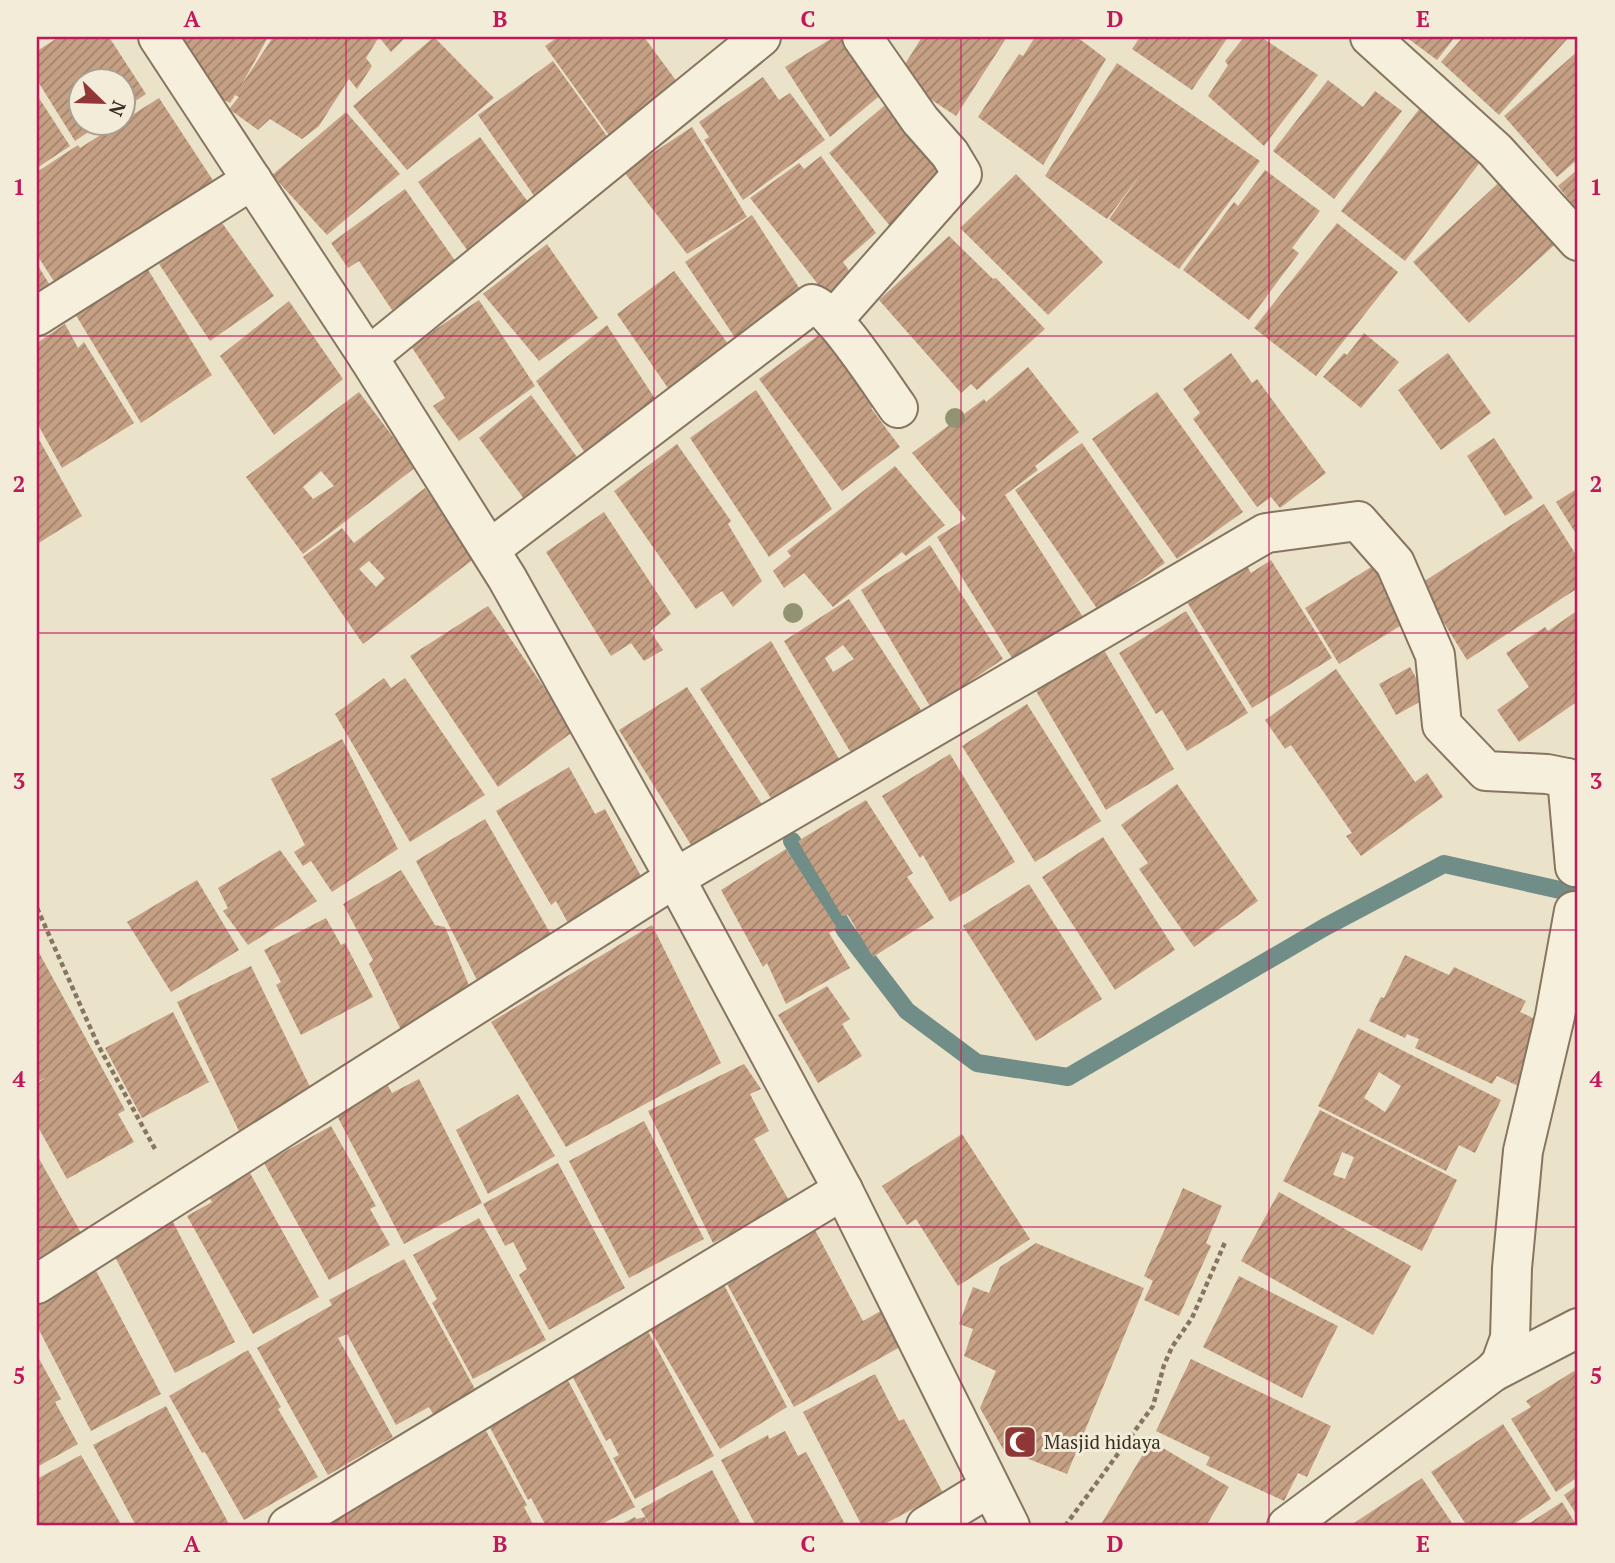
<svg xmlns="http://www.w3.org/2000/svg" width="1615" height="1563" font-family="'PT Serif',serif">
	<defs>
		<pattern id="building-hatch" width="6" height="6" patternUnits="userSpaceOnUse" patternTransform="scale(1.75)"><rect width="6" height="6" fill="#c5a084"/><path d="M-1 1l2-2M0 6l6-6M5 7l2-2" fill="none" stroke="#a1836c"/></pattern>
	</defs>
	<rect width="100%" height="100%" fill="#ebe2ca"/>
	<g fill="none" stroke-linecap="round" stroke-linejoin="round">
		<path stroke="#718d87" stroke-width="18" d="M 792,841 L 845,930 L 907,1011 L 977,1063 L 1068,1077 L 1325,927 L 1444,864 L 1578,894"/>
	</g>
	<g fill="url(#building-hatch)" fill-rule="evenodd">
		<path d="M 59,37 L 109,37 L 146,94 L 122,110 L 122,80 L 80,80 L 80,122 L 103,122 L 75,141 L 37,80 L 37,51 Z"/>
		<path d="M 172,37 L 268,37 L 241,86 L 273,37 L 379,37 L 366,58 L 372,66 L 357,89 L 349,79 L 319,126 L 302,139 L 270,119 L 258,130 L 229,109 L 239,97 L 235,95 L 230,103 L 194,85 Z"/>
		<path d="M 379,37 L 406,37 L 391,52 Z"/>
		<path d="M 434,37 L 494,98 L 407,170 L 353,106 Z"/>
		<path d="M 558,37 L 644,37 L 683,90 L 616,145 L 545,46 Z"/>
		<path d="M 834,37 L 843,37 L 883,93 L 830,137 L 785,67 Z"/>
		<path d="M 922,37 L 1007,37 L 956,116 L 897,77 Z"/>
		<path d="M 1035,37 L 1077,37 L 1106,59 L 1043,165 L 978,117 L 1019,54 L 1023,56 Z"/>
		<path d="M 1140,37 L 1228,37 L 1192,90 L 1132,49 Z"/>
		<path d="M 1244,37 L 1261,37 L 1318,75 L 1264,146 L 1208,96 L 1228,65 L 1225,61 Z"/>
		<path d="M 1406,37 L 1455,37 L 1437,60 Z"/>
		<path d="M 1463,37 L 1569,37 L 1499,115 L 1441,62 Z"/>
		<path d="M 1578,51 L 1578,159 L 1557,177 L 1504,116 Z"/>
		<path d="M 553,61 L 612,143 L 539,203 L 478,115 Z"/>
		<path d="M 1117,63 L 1260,161 L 1179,269 L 1109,219 L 1141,174 L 1107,219 L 1045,176 Z"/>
		<path d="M 763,77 L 779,100 L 790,93 L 825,140 L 743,200 L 704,140 L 709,137 L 699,122 Z"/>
		<path d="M 1328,80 L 1363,107 L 1375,91 L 1402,111 L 1334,199 L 1273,151 Z"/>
		<path d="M 37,95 L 70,146 L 37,168 Z"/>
		<path d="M 159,98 L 216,185 L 57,286 L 37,255 L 37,172 L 78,145 L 80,148 Z"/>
		<path d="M 891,100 L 952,175 L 890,226 L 829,153 Z"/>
		<path d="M 1420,108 L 1484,157 L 1405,261 L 1341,211 Z"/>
		<path d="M 346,112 L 400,174 L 327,235 L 272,175 Z"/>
		<path d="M 692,127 L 747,217 L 687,254 L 624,172 Z"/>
		<path d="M 480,137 L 531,206 L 470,254 L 418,182 Z"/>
		<path d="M 821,156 L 876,233 L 843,262 L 855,279 L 828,297 L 750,198 L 799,163 L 804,169 Z"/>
		<path d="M 1578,169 L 1578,211 L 1558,186 Z"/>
		<path d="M 1265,170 L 1320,211 L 1292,248 L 1299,253 L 1249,320 L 1183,270 L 1234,202 L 1238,206 Z"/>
		<path d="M 1016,174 L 1103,262 L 1048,315 L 960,228 Z"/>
		<path d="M 1506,176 L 1562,238 L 1469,323 L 1413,262 Z"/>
		<path d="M 405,189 L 456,262 L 392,310 L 359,261 L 348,268 L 331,243 Z"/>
		<path d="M 752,215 L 807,300 L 743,350 L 685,262 Z"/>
		<path d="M 220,220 L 274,296 L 210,341 L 159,264 Z"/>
		<path d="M 1337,223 L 1398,272 L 1316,376 L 1254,328 Z"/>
		<path d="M 949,236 L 993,279 L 996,278 L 1045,329 L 977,390 L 971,384 L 961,393 L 879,300 Z"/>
		<path d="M 547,244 L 598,318 L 539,361 L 483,294 Z"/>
		<path d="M 144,263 L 212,375 L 141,423 L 74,312 Z"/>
		<path d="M 37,264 L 51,287 L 37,297 Z"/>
		<path d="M 674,271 L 732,349 L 672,394 L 617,314 Z"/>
		<path d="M 479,300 L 535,386 L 459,441 L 433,406 L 445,398 L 411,346 Z"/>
		<path d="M 289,301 L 343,379 L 274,435 L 220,356 Z"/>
		<path d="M 65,324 L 78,348 L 84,342 L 134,423 L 62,468 L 37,423 L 37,343 Z"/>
		<path d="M 607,325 L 663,411 L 592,463 L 536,381 Z"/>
		<path d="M 823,332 L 876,406 L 871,408 L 900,447 L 842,491 L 759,379 Z"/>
		<path d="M 1364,333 L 1399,362 L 1361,408 L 1323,377 L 1344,353 L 1347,355 Z"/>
		<path d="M 1231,353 L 1252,383 L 1257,379 L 1326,473 L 1280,508 L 1271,497 L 1257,507 L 1193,419 L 1200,413 L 1183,389 Z"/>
		<path d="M 1448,353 L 1491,413 L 1441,450 L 1398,390 Z"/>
		<path d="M 1028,367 L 1079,432 L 1035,466 L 1038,470 L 1005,495 L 1083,617 L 1015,663 L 937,537 L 966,519 L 912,453 L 984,399 L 986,402 Z"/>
		<path d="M 756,390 L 832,509 L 769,557 L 690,438 Z"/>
		<path d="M 359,392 L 416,467 L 303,554 L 246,477 ZM 321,471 L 334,486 L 313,499 L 303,487 Z"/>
		<path d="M 1157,392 L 1243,512 L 1177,559 L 1092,439 Z"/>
		<path d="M 531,395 L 583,465 L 530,507 L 479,438 Z"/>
		<path d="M 37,436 L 82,516 L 37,544 Z"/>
		<path d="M 1494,438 L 1533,498 L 1505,516 L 1467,456 Z"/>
		<path d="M 1082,443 L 1165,563 L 1098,610 L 1015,490 Z"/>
		<path d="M 677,444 L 731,521 L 728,524 L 762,581 L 733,607 L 722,591 L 696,609 L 614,491 Z"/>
		<path d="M 895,466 L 945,525 L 906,556 L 902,552 L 833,607 L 804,573 L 784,588 L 773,571 L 791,556 L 787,551 Z"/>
		<path d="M 425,488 L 475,558 L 363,644 L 303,557 L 342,528 L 354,543 ZM 369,561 L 385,578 L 376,587 L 359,569 Z"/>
		<path d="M 1578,488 L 1578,537 L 1556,502 Z"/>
		<path d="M 1544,504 L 1578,558 L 1578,588 L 1467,660 L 1420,584 Z"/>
		<path d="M 604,512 L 671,614 L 650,631 L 663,650 L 644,661 L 631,643 L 611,656 L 546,552 Z"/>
		<path d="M 930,545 L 1003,659 L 931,708 L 861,590 Z"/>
		<path d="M 1271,560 L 1332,658 L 1252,708 L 1187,602 L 1247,566 L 1251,573 Z"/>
		<path d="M 1381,561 L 1408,621 L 1339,664 L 1305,608 Z"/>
		<path d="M 849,599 L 923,713 L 854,758 L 784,641 ZM 843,645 L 854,659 L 833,672 L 825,658 Z"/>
		<path d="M 488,606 L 574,731 L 498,787 L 410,656 Z"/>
		<path d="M 1578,610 L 1578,701 L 1519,742 L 1497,710 L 1529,687 L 1506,653 L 1545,627 L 1548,631 Z"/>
		<path d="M 1186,611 L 1248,713 L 1187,751 L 1162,710 L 1156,714 L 1119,653 Z"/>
		<path d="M 771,641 L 843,766 L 778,809 L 700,689 Z"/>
		<path d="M 1101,645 L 1174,769 L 1106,810 L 1033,686 Z"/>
		<path d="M 1410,667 L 1427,698 L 1396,715 L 1379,684 Z"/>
		<path d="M 1336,669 L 1415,782 L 1427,773 L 1443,797 L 1361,856 L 1346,836 L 1352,833 L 1291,745 L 1285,749 L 1265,720 Z"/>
		<path d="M 384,678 L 391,688 L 405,678 L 485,795 L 410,842 L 335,714 Z"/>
		<path d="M 687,687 L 768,814 L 730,839 L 721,826 L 693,848 L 619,730 Z"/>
		<path d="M 1027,704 L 1101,821 L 1035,862 L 962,746 Z"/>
		<path d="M 342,739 L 398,849 L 332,892 L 311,861 L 303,866 L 294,852 L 305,845 L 271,779 Z"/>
		<path d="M 950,754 L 1015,862 L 950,902 L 923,855 L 920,858 L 882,796 Z"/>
		<path d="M 569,767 L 595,814 L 605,809 L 650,893 L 574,934 L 556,901 L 551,905 L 496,811 Z"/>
		<path d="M 1177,784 L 1258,901 L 1194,947 L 1139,869 L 1148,863 L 1121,825 Z"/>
		<path d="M 866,800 L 913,873 L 907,877 L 934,918 L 873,957 L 848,915 L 842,916 L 798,841 Z"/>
		<path d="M 485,819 L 553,938 L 479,984 L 416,861 Z"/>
		<path d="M 1103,837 L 1175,950 L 1115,990 L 1042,877 Z"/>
		<path d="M 786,849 L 837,928 L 829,933 L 850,968 L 786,1004 L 767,963 L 763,967 L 721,890 Z"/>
		<path d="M 280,850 L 317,901 L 248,945 L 223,911 L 228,908 L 218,888 Z"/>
		<path d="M 401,870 L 435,925 L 445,927 L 473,995 L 403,1034 L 369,964 L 373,960 L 343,904 Z"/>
		<path d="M 197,880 L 239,950 L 171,992 L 127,922 Z"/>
		<path d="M 1029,884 L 1102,999 L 1036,1041 L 963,926 Z"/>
		<path d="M 326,918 L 341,945 L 345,943 L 373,997 L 301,1035 L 276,985 L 281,982 L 264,950 Z"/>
		<path d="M 652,925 L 721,1063 L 566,1147 L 491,1022 Z"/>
		<path d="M 37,949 L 125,1110 L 118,1114 L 134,1142 L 67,1179 L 37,1125 L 37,1083 L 50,1076 L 37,1082 Z"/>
		<path d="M 1405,955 L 1449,975 L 1454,967 L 1526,1001 L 1520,1012 L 1548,1025 L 1518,1086 L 1497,1076 L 1492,1084 L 1415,1048 L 1419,1039 L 1407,1034 L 1405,1038 L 1369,1021 L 1381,997 L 1384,998 Z"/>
		<path d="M 251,966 L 314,1095 L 239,1131 L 177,1002 Z"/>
		<path d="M 827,986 L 850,1019 L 842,1024 L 862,1056 L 818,1083 L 778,1015 Z"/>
		<path d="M 173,1012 L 209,1082 L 142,1118 L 105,1048 Z"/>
		<path d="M 1358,1028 L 1501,1100 L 1475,1153 L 1459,1145 L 1446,1171 L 1318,1106 ZM 1379,1072 L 1401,1086 L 1385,1112 L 1364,1098 Z"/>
		<path d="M 744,1064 L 761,1089 L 750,1094 L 769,1131 L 754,1139 L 791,1204 L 713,1243 L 648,1111 Z"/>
		<path d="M 419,1079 L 482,1203 L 404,1244 L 335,1112 L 387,1084 L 392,1093 Z"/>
		<path d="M 518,1094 L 555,1156 L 488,1194 L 456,1130 Z"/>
		<path d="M 1320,1110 L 1457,1180 L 1422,1251 L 1283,1181 ZM 1342,1152 L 1354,1157 L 1345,1179 L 1333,1175 Z"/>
		<path d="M 644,1121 L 704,1239 L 629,1278 L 569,1161 Z"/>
		<path d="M 331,1126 L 376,1206 L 370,1209 L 390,1245 L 329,1280 L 264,1163 Z"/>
		<path d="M 962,1134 L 1030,1239 L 958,1286 L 916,1219 L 907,1225 L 882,1186 Z"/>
		<path d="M 37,1155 L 81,1233 L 37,1259 Z"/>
		<path d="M 558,1163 L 625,1288 L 549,1330 L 519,1275 L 527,1269 L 513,1242 L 505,1246 L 483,1204 Z"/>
		<path d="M 250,1173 L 319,1297 L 253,1334 L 187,1216 L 212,1202 L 204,1189 L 230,1175 L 235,1182 Z"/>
		<path d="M 1183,1188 L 1222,1206 L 1206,1243 L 1211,1246 L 1179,1316 L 1144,1300 L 1153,1281 L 1144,1276 Z"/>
		<path d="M 1279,1192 L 1411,1266 L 1373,1335 L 1241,1261 Z"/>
		<path d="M 479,1218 L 546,1340 L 473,1379 L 432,1303 L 437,1299 L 413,1255 Z"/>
		<path d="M 173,1222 L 235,1342 L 175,1373 L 113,1253 Z"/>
		<path d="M 815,1230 L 863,1321 L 886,1308 L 907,1343 L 794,1407 L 726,1282 Z"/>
		<path d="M 1036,1243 L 1144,1288 L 1067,1474 L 1003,1449 L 980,1408 L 996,1371 L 964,1356 L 973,1329 L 959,1324 L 973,1287 L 989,1293 L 1000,1267 Z"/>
		<path d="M 404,1259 L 476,1391 L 433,1414 L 429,1407 L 396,1425 L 347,1334 L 338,1338 L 393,1437 L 328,1475 L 257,1348 L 332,1305 L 329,1300 Z"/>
		<path d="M 95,1269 L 161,1394 L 91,1431 L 37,1326 L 37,1300 Z"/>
		<path d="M 1239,1276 L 1338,1326 L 1302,1398 L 1203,1347 Z"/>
		<path d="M 721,1279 L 787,1407 L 720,1449 L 645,1321 Z"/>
		<path d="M 643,1322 L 714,1456 L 635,1499 L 613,1458 L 619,1455 L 610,1438 L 606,1441 L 566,1364 Z"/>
		<path d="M 248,1350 L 281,1407 L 278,1409 L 318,1477 L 244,1520 L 205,1452 L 202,1453 L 169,1396 Z"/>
		<path d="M 37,1355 L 61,1399 L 55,1402 L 78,1444 L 37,1467 Z"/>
		<path d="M 1191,1359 L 1331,1426 L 1307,1477 L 1298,1473 L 1284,1501 L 1206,1465 L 1210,1457 L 1156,1431 Z"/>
		<path d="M 1574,1371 L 1578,1378 L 1578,1477 L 1556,1492 L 1511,1419 L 1531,1407 L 1526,1401 Z"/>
		<path d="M 564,1373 L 635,1507 L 598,1526 L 546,1526 L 531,1498 L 528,1500 L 484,1416 Z"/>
		<path d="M 875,1374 L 899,1421 L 904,1419 L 943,1493 L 881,1526 L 862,1526 L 803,1412 Z"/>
		<path d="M 166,1406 L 230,1526 L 136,1526 L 93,1445 Z"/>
		<path d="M 1503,1424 L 1551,1499 L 1511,1526 L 1467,1526 L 1431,1472 Z"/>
		<path d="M 486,1431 L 527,1505 L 524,1507 L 534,1526 L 335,1526 L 330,1517 Z"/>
		<path d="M 785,1431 L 798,1456 L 806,1452 L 846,1526 L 756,1526 L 721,1460 L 768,1435 L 769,1439 Z"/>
		<path d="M 1151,1441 L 1229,1487 L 1206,1526 L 1100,1526 Z"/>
		<path d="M 81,1455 L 122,1526 L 37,1526 L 37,1479 Z"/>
		<path d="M 712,1470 L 742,1526 L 650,1526 L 641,1509 Z"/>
		<path d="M 1422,1478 L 1454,1526 L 1356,1526 L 1354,1523 Z"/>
		<path d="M 1578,1485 L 1578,1517 L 1564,1495 Z"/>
		<path d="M 1562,1502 L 1577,1526 L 1525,1526 Z"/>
		<path d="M 635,1517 L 636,1519 L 645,1517 L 649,1526 L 617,1526 Z"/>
	</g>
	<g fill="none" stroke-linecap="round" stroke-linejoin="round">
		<defs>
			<g id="minor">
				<path d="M 158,37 L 368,357 L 507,578 L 675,878 L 843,1190 L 1010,1526"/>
				<path d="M 1370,37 L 1495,150 L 1578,241"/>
				<path d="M 37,316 L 252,180"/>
				<path d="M 833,320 L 962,174 L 950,154 L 920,120 L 862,37"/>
				<path d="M 368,357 L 761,37"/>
				<path d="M 490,549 L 812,304 C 834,310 882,386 898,408"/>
				<path d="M 1567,778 L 1575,867"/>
				<path d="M 37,1284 L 675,878 L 1266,533 L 1358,521 L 1395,563 L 1435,655 L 1442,725 L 1486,771 L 1547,774 L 1567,778"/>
				<path d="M 1493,1372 L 1501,1363 L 1510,1338 L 1512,1268 L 1523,1151 L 1555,1016 L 1574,911"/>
				<path d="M 288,1526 L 843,1190"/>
				<path d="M 926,1526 L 990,1487"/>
				<path d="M 1287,1526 L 1493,1372 L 1578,1328"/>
			</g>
		</defs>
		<use href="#minor" stroke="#867560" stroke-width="42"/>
		<g stroke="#867560" stroke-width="4.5" stroke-dasharray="5 3.5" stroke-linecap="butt">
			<path d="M 37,908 L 98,1045 L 155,1149"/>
			<path d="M 1065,1526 L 1153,1406 L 1164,1365 L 1172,1347 L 1192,1318 L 1226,1240"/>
		</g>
		<use href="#minor" stroke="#f6efdc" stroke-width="38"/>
	</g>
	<g fill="#919372">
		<circle cx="955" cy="418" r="10"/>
		<circle cx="793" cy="613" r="10"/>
	</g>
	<path fill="none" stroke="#c2185b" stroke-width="2" stroke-opacity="0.55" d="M 346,37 L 346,1526M 654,37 L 654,1526M 961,37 L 961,1526M 1269,37 L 1269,1526M 37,336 L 1578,336M 37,633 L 1578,633M 37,930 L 1578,930M 37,1227 L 1578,1227"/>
	<defs>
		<symbol id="mosque-square" viewBox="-11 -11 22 22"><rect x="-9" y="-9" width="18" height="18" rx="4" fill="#8f3736" stroke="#f3ecd9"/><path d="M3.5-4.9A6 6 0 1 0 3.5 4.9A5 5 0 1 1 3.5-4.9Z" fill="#fff"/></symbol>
	</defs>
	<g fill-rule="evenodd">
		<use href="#mosque-square" x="1001" y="1423" width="38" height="38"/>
	</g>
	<g text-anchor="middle" stroke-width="6" stroke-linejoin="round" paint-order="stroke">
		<g font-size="19" fill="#382d22" stroke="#f3ecd9" text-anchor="start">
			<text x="1044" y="1449">Masjid hidaya</text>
		</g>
	</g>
	<rect width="1615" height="1563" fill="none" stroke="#f3ecd9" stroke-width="77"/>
	<g transform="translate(102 102) rotate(113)"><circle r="33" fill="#f3ecd9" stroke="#a8a090" stroke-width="2"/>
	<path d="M0-5L12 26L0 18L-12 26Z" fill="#8f3736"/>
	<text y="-10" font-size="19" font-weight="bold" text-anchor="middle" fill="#382d22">N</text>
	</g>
	<rect x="38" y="38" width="1538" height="1486" fill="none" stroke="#c2185b" stroke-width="2.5"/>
	<g font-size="23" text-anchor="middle" font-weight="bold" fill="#c2185b">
		<text x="192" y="27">A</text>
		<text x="500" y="27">B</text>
		<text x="808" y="27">C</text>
		<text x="1115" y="27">D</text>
		<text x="1423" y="27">E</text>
		<text x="19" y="195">1</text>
		<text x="1596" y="195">1</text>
		<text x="19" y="492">2</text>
		<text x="1596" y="492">2</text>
		<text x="19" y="789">3</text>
		<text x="1596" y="789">3</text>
		<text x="19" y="1087">4</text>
		<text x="1596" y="1087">4</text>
		<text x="19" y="1384">5</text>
		<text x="1596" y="1384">5</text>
		<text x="192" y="1552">A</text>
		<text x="500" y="1552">B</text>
		<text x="808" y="1552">C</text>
		<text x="1115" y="1552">D</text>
		<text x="1423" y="1552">E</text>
	</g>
</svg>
